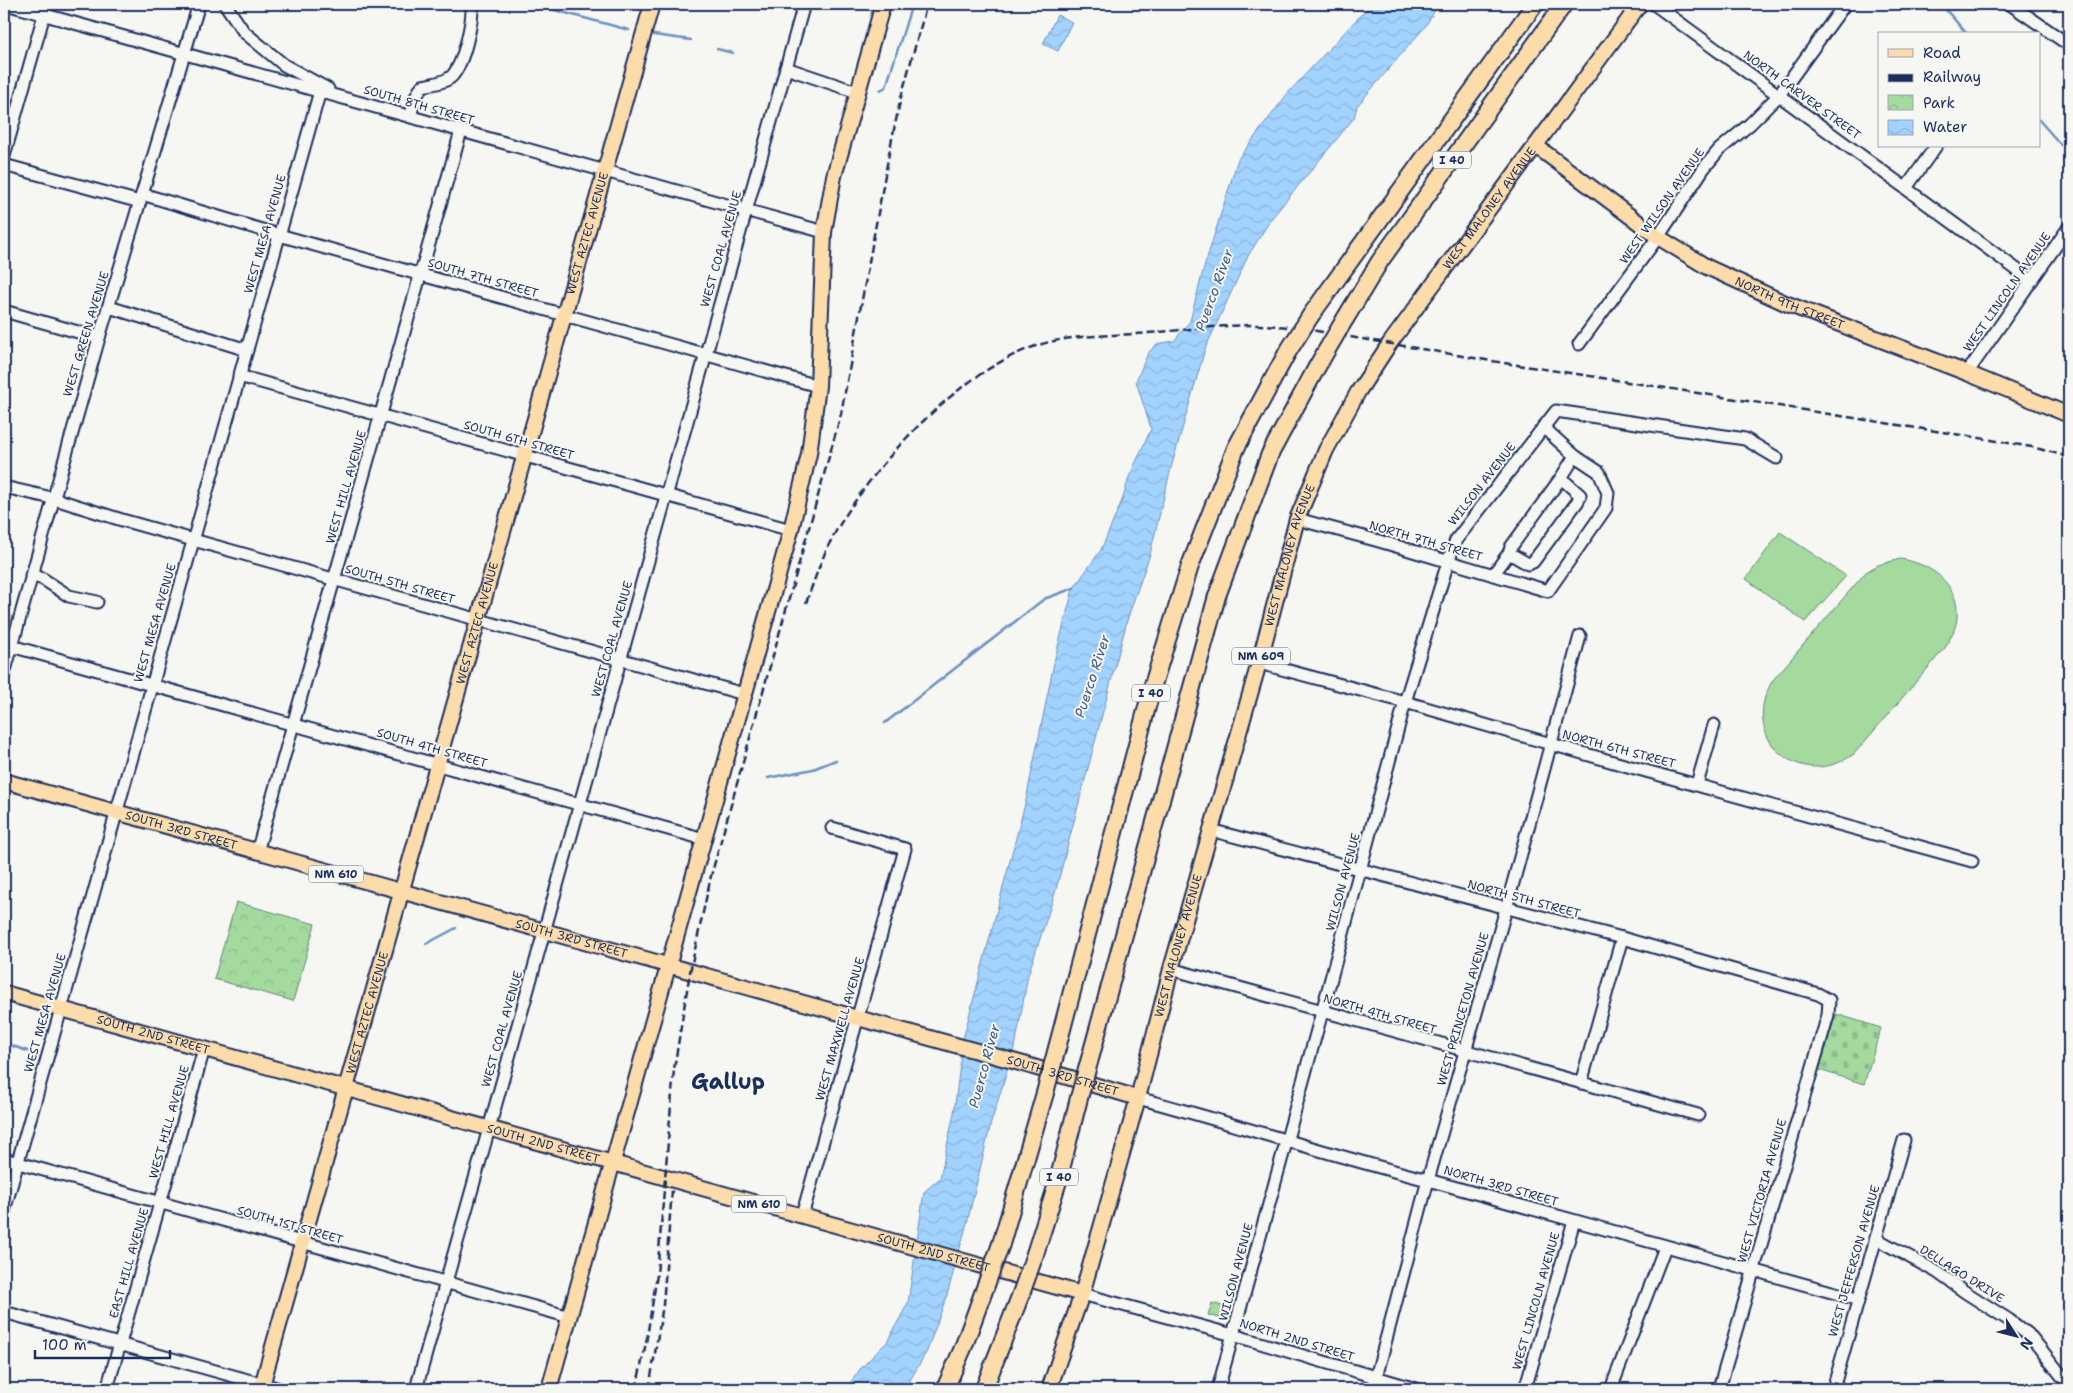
<svg xmlns="http://www.w3.org/2000/svg" width="2073" height="1393" font-family="'Shantell Sans',sans-serif">
	<defs>
		<pattern id="cemetery-stones" width="16" height="16" patternUnits="userSpaceOnUse" patternTransform="scale(1.25)"><rect width="16" height="16" fill="#a4da9e"/><path d="M2 7V4a2 2 0 0 1 4 0v3zM10 15v-3a2 2 0 0 1 4 0v3z" fill="#8dbb8a"/></pattern>
		<pattern id="park-crowns" width="20" height="18" patternUnits="userSpaceOnUse" patternTransform="scale(1.25)"><rect width="20" height="18" fill="#a4da9e"/><path d="M2 6a3 3 0 1 1 6 0M12 15a3 3 0 1 1 6 0" fill="none" stroke="#8dbb8a"/></pattern>
		<pattern id="water-waves" width="16" height="10" patternUnits="userSpaceOnUse" patternTransform="scale(1.25)"><rect width="16" height="10" fill="#a2d3ff"/><path d="M0 5q4-4 8 0t8 0" fill="none" stroke="#8bb5dd"/></pattern>
	</defs>
	<rect width="100%" height="100%" fill="#f6f6f2"/>
	<filter id="ink" filterUnits="userSpaceOnUse"><feTurbulence type="fractalNoise" baseFrequency=".02" numOctaves="2"/><feDisplacementMap in="SourceGraphic" scale="10" xChannelSelector="R" yChannelSelector="G"/><feConvolveMatrix kernelMatrix="1 2 1 2 8 2 1 2 1" color-interpolation-filters="sRGB"/></filter>
	<g filter="url(#ink)">
		<path fill="url(#cemetery-stones)" stroke="#60847e" d="M 1836,1014 L 1881,1028 L 1864,1084 L 1819,1070 Z"/>
		<g fill="url(#park-crowns)" stroke="#60847e">
			<path d="M 236,902 L 315,924 L 293,1001 L 214,979 Z"/>
			<path d="M 1212,1303 L 1225,1307 L 1222,1319 L 1208,1315 Z"/>
		</g>
		<g fill="#a4da9e" stroke="#60847e">
			<path d="M 1780,532 L 1846,576 L 1805,622 L 1746,579 Z"/>
			<path d="M 1900,559 C 1930,563 1960,584 1957,618 C 1956,629 1950,638 1945,648 L 1854,754 C 1800,793 1737,737 1773,680 L 1866,572 L 1878,565 Z"/>
		</g>
		<g fill="url(#water-waves)" stroke="#6c91bf">
			<path d="M 1371,4 L 1439,4 L 1424,28 L 1357,106 L 1354,118 L 1271,219 L 1248,256 L 1205,349 L 1171,468 L 1150,554 L 1128,617 L 1055,893 L 1028,975 L 1016,1042 L 991,1123 L 968,1219 L 947,1295 L 927,1351 L 905,1389 L 846,1389 L 861,1368 L 887,1342 L 908,1303 L 924,1192 L 940,1178 L 954,1113 L 963,1039 L 1026,800 L 1055,658 L 1073,589 L 1101,550 L 1123,498 L 1129,477 L 1151,429 L 1136,381 L 1148,353 L 1157,344 L 1174,341 L 1190,321 L 1203,271 L 1238,159 L 1288,93 Z"/>
			<path d="M 1057,15 L 1072,22 L 1058,51 L 1043,44 Z"/>
		</g>
		<g fill="none" stroke-linecap="round" stroke-linejoin="round">
			<g stroke="#6c91bf" stroke-width="2.5">
				<path d="M 532,4 L 629,30"/>
				<path d="M 1941,4 L 1967,34"/>
				<path d="M 654,35 L 691,40"/>
				<path d="M 717,49 L 733,53"/>
				<path d="M 880,90 L 886,87 L 912,4"/>
				<path d="M 2039,120 L 2069,154"/>
				<path d="M 885,723 L 1044,599 L 1074,588"/>
				<path d="M 768,778 L 813,769 L 836,760"/>
				<path d="M 426,944 L 456,928"/>
				<path d="M 4,1043 L 36,1054"/>
			</g>
			<defs>
				<g id="minor">
					<path d="M 6,4 L 824,232"/>
					<path d="M 225,4 L 244,32 L 284,65 L 328,89"/>
					<path d="M 1654,4 L 2031,280"/>
					<path d="M 2010,4 L 2069,45"/>
					<path d="M 786,68 L 857,92"/>
					<path d="M 411,117 L 413,102 L 422,86 C 431,84 445,83 452,76 C 464,63 473,21 472,4"/>
					<path d="M 4,156 L 47,4"/>
					<path d="M 4,165 L 140,202"/>
					<path d="M 1906,188 L 1936,146"/>
					<path d="M 142,194 L 279,235 L 818,386"/>
					<path d="M 109,307 L 247,350"/>
					<path d="M 4,311 L 99,338"/>
					<path d="M 1579,344 L 1658,237 L 1704,168 L 1719,150 L 1750,124 L 1779,95 L 1845,4"/>
					<path d="M 1967,373 L 2069,227"/>
					<path d="M 239,376 L 791,530"/>
					<path d="M 4,487 L 52,498 L 122,520 L 744,694"/>
					<path d="M 1297,519 L 1379,541 L 1548,591 L 1606,508 L 1608,493 L 1599,472 L 1575,456 L 1543,427"/>
					<path d="M 1509,553 L 1528,564 L 1533,562 L 1578,501 L 1580,495 L 1561,478"/>
					<path d="M 31,575 L 43,579 L 69,596 L 97,602"/>
					<path d="M 1493,575 L 1509,553 L 1511,547 L 1561,478 L 1575,456"/>
					<path d="M 4,644 L 704,839"/>
					<path d="M 1259,663 L 1405,702 L 1624,765 L 1972,861"/>
					<path d="M 4,674 L 99,338 L 199,4"/>
					<path d="M 1697,784 L 1714,725"/>
					<path d="M 1210,830 L 1622,938 L 1818,994 L 1829,1000 L 1828,1015 L 1719,1389"/>
					<path d="M 257,852 L 461,131"/>
					<path d="M 1171,969 L 1698,1115"/>
					<path d="M 1581,1083 L 1622,938"/>
					<path d="M 1138,1098 C 1235,1124 1330,1155 1428,1180 L 1857,1299"/>
					<path d="M 4,1159 L 570,1317"/>
					<path d="M 4,1211 L 320,91"/>
					<path d="M 802,1216 L 905,849 L 832,828"/>
					<path d="M 1875,1238 L 1937,1272 L 1965,1292 L 2009,1320 L 2031,1337 L 2069,1385"/>
					<path d="M 1082,1294 L 1233,1335 L 1416,1389"/>
					<path d="M 4,1312 L 280,1389"/>
					<path d="M 107,1389 L 204,1049"/>
					<path d="M 416,1389 L 804,4"/>
					<path d="M 1218,1389 L 1322,1012 L 1405,702 L 1448,562 L 1456,540 L 1556,411 L 1745,439 L 1777,458"/>
					<path d="M 1373,1389 L 1428,1180 L 1506,909 L 1580,636"/>
					<path d="M 1525,1389 L 1574,1221"/>
					<path d="M 1611,1389 L 1665,1247"/>
					<path d="M 1833,1389 L 1904,1140"/>
				</g>
				<g id="major">
					<path id="s1" d="M 1536,146 L 1658,237 L 1707,267 L 1785,303 L 1967,373 L 2069,415"/>
					<path id="s2" d="M 4,781 L 1020,1063 L 1138,1098"/>
					<path id="s3" d="M 4,993 L 1082,1294"/>
					<path id="s4" d="M 261,1389 L 652,4"/>
					<path d="M 549,1389 L 791,530 L 809,454 L 818,386 L 824,232 L 834,176 L 883,4"/>
					<path id="s5" d="M 1049,1389 L 1082,1294 L 1138,1098 L 1171,969 L 1259,663 L 1297,519 L 1326,450 L 1358,392 L 1390,343 L 1640,4"/>
				</g>
				<g id="highway">
					<path d="M 1311,315 L 1535,4"/>
					<path d="M 1345,319 L 1380,261 L 1564,4"/>
					<path d="M 1057,1048 L 1152,688 L 1190,566 L 1236,448 L 1287,353"/>
					<path d="M 1091,1055 L 1217,596 L 1270,454 L 1318,365"/>
					<path d="M 1001,1244 L 1045,1093"/>
					<path d="M 1035,1254 L 1058,1181 L 1079,1098"/>
					<path d="M 945,1389 L 963,1348 L 986,1285"/>
					<path d="M 984,1389 L 1021,1294"/>
				</g>
			</defs>
			<use href="#minor" stroke="#1b2f5e" stroke-width="15"/>
			<use href="#major" stroke="#1b2f5e" stroke-width="18"/>
			<use href="#highway" stroke="#1b2f5e" stroke-width="20"/>
			<use href="#minor" stroke="#f6f6f2" stroke-width="11"/>
			<use href="#major" stroke="#fddcac" stroke-width="14"/>
			<use href="#highway" stroke="#fddcac" stroke-width="16"/>
			<g stroke="#1b2f5e" stroke-width="2.5" stroke-dasharray="8 4" stroke-linecap="butt">
				<path d="M 806,603 C 815,578 823,554 836,531 C 876,462 957,374 1033,347 C 1066,335 1101,336 1136,334 C 1177,331 1218,325 1259,325 C 1292,326 1325,332 1356,338 C 1406,346 1455,355 1504,363 C 1659,386 1813,412 1968,436 L 2032,447 L 2069,457"/>
				<path d="M 636,1389 L 646,1343 L 657,1275 L 674,1069 L 690,972 L 711,876 L 841,414 L 890,148 L 901,97 L 927,4"/>
				<path d="M 649,1389 L 663,1305 L 672,1190"/>
			</g>
			<defs>
				<g id="highway-bridge">
					<path d="M 1287,353 L 1311,315"/>
					<path d="M 1318,365 L 1345,319"/>
					<path d="M 1045,1093 L 1057,1048"/>
					<path d="M 1079,1098 L 1091,1055"/>
					<path d="M 986,1285 L 1001,1244"/>
					<path d="M 1021,1294 L 1035,1254"/>
				</g>
			</defs>
			<use href="#highway-bridge" stroke="#1b2f5e" stroke-width="20" stroke-linecap="butt"/>
			<use href="#highway-bridge" stroke="#fddcac" stroke-width="16"/>
		</g>
	</g>
	<g text-anchor="middle" stroke-width="4" stroke-linejoin="round" paint-order="stroke">
		<g fill="#f6f6f2" stroke="#5d6b8a" stroke-width="1">
			<rect x="1433" y="151.5" width="38" height="17" rx="4"/>
			<rect x="1232" y="647.5" width="58" height="17" rx="4"/>
			<rect x="1132" y="684.5" width="38" height="17" rx="4"/>
			<rect x="308.5" y="865.5" width="55" height="17" rx="4"/>
			<rect x="1040" y="1168.5" width="38" height="17" rx="4"/>
			<rect x="731.5" y="1195.5" width="55" height="17" rx="4"/>
		</g>
		<g font-size="11" font-weight="bold" fill="#1b2f5e">
			<text x="1452" y="164">I 40</text>
			<text x="1261" y="660">NM 609</text>
			<text x="1151" y="697">I 40</text>
			<text x="336" y="878">NM 610</text>
			<text x="1059" y="1181">I 40</text>
			<text x="759" y="1208">NM 610</text>
		</g>
		<g font-size="12" fill="#1b2f5e" stroke="#f6f6f2">
			<text transform="translate(1802 95) rotate(36)" y="4">NORTH CARVER STREET</text>
			<text transform="translate(419 105) rotate(16)" y="4">SOUTH 8TH STREET</text>
			<text transform="translate(1662 206) rotate(-55)" y="4">WEST WILSON AVENUE</text>
			<text dy="4" stroke="none"><textPath href="#s5" startOffset="1272">WEST MALONEY AVENUE</textPath></text>
			<text dy="4" stroke="none"><textPath href="#s4" startOffset="1201">WEST AZTEC AVENUE</textPath></text>
			<text transform="translate(265 234) rotate(-74)" y="4">WEST MESA AVENUE</text>
			<text transform="translate(721 249) rotate(-74)" y="4">WEST COAL AVENUE</text>
			<text transform="translate(483 278) rotate(16)" y="4">SOUTH 7TH STREET</text>
			<text transform="translate(2007 292) rotate(-55)" y="4">WEST LINCOLN AVENUE</text>
			<text dy="4" stroke="none"><textPath href="#s1" startOffset="300">NORTH 9TH STREET</textPath></text>
			<text transform="translate(86 334) rotate(-73)" y="4">WEST GREEN AVENUE</text>
			<text transform="translate(519 440) rotate(16)" y="4">SOUTH 6TH STREET</text>
			<text transform="translate(1482 484) rotate(-52)" y="4">WILSON AVENUE</text>
			<text transform="translate(346 487) rotate(-74)" y="4">WEST HILL AVENUE</text>
			<text transform="translate(1426 541) rotate(16)" y="4">NORTH 7TH STREET</text>
			<text dy="4" stroke="none"><textPath href="#s5" startOffset="868">WEST MALONEY AVENUE</textPath></text>
			<text transform="translate(400 584) rotate(16)" y="4">SOUTH 5TH STREET</text>
			<text transform="translate(155 623) rotate(-74)" y="4">WEST MESA AVENUE</text>
			<text dy="4" stroke="none"><textPath href="#s4" startOffset="796">WEST AZTEC AVENUE</textPath></text>
			<text transform="translate(612 639) rotate(-74)" y="4">WEST COAL AVENUE</text>
			<text transform="translate(432 748) rotate(16)" y="4">SOUTH 4TH STREET</text>
			<text transform="translate(1619 749) rotate(15)" y="4">NORTH 6TH STREET</text>
			<text dy="4" stroke="none"><textPath href="#s2" startOffset="184">SOUTH 3RD STREET</textPath></text>
			<text transform="translate(1343 882) rotate(-75)" y="4">WILSON AVENUE</text>
			<text transform="translate(1524 899) rotate(15)" y="4">NORTH 5TH STREET</text>
			<text dy="4" stroke="none"><textPath href="#s2" startOffset="589">SOUTH 3RD STREET</textPath></text>
			<text dy="4" stroke="none"><textPath href="#s5" startOffset="462">WEST MALONEY AVENUE</textPath></text>
			<text transform="translate(1463 1009) rotate(-74)" y="4">WEST PRINCETON AVENUE</text>
			<text transform="translate(45 1013) rotate(-74)" y="4">WEST MESA AVENUE</text>
			<text dy="4" stroke="none"><textPath href="#s4" startOffset="391">WEST AZTEC AVENUE</textPath></text>
			<text transform="translate(1380 1014) rotate(16)" y="4">NORTH 4TH STREET</text>
			<text transform="translate(502 1029) rotate(-74)" y="4">WEST COAL AVENUE</text>
			<text transform="translate(840 1029) rotate(-74)" y="4">WEST MAXWELL AVENUE</text>
			<text dy="4" stroke="none"><textPath href="#s3" startOffset="155">SOUTH 2ND STREET</textPath></text>
			<text dy="4" stroke="none"><textPath href="#s2" startOffset="1099">SOUTH 3RD STREET</textPath></text>
			<text transform="translate(169 1122) rotate(-74)" y="4">WEST HILL AVENUE</text>
			<text dy="4" stroke="none"><textPath href="#s3" startOffset="560">SOUTH 2ND STREET</textPath></text>
			<text transform="translate(1501 1186) rotate(16)" y="4">NORTH 3RD STREET</text>
			<text transform="translate(1762 1191) rotate(-74)" y="4">WEST VICTORIA AVENUE</text>
			<text transform="translate(290 1225) rotate(16)" y="4">SOUTH 1ST STREET</text>
			<text dy="4" stroke="none"><textPath href="#s3" startOffset="965">SOUTH 2ND STREET</textPath></text>
			<text transform="translate(1854 1261) rotate(-74)" y="4">WEST JEFFERSON AVENUE</text>
			<text transform="translate(129 1263) rotate(-74)" y="4">EAST HILL AVENUE</text>
			<text transform="translate(1236 1272) rotate(-75)" y="4">WILSON AVENUE</text>
			<text transform="translate(1962 1274) rotate(32)" y="4">DELLAGO DRIVE</text>
			<text transform="translate(1536 1301) rotate(-74)" y="4">WEST LINCOLN AVENUE</text>
			<text transform="translate(1297 1340) rotate(17)" y="4">NORTH 2ND STREET</text>
		</g>
		<g font-size="14" font-style="italic" fill="#3d5886" stroke="#f6f6f2">
			<text transform="translate(1214 290) rotate(-70)" y="5">Puerco River</text>
			<text transform="translate(1092 676) rotate(-72)" y="5">Puerco River</text>
			<text transform="translate(984 1066) rotate(-75)" y="5">Puerco River</text>
		</g>
		<g font-size="22" font-weight="bold" fill="#1b2f5e" stroke="#f6f6f2">
			<text x="728" y="1089">Gallup</text>
		</g>
	</g>
	<rect width="2073" height="1393" fill="none" stroke="#f6f6f2" stroke-width="20"/>
	<rect x="10" y="10" width="2053" height="1373" fill="none" stroke="#1b2f5e" stroke-width="2" filter="url(#ink)"/>
	<rect x="1878" y="32" width="162" height="115" fill="#f6f6f2" stroke="#9ea6b7"/>
	<rect x="1888" y="49" width="25" height="8" fill="#fddcac" stroke="#9ea6b7"/>
	<text x="1923" y="58" font-size="15" fill="#1b2f5e">Road</text>
	<rect x="1888" y="74" width="25" height="8" fill="#1b2f5e" stroke="#9ea6b7"/>
	<text x="1923" y="82" font-size="15" fill="#1b2f5e">Railway</text>
	<rect x="1888" y="95" width="25" height="15" fill="url(#park-crowns)" stroke="#9ea6b7"/>
	<text x="1923" y="108" font-size="15" fill="#1b2f5e">Park</text>
	<rect x="1888" y="120" width="25" height="15" fill="url(#water-waves)" stroke="#9ea6b7"/>
	<text x="1923" y="132" font-size="15" fill="#1b2f5e">Water</text>
	<g transform="translate(2016 1336) rotate(126)" stroke="#f6f6f2" stroke-width="4" paint-order="stroke">
	<path d="M0-4L9 19L0 12L-9 19Z" fill="#1b2f5e"/>
	<text y="-8" font-size="14" font-weight="bold" text-anchor="middle" fill="#1b2f5e">N</text>
	</g>
	<path d="M35 1350v8h135v-8" fill="none" stroke="#1b2f5e" stroke-width="2.5"/>
	<text x="42" y="1350" font-size="15" fill="#1b2f5e" stroke="#f6f6f2" stroke-width="4" paint-order="stroke">100 m</text>
</svg>
